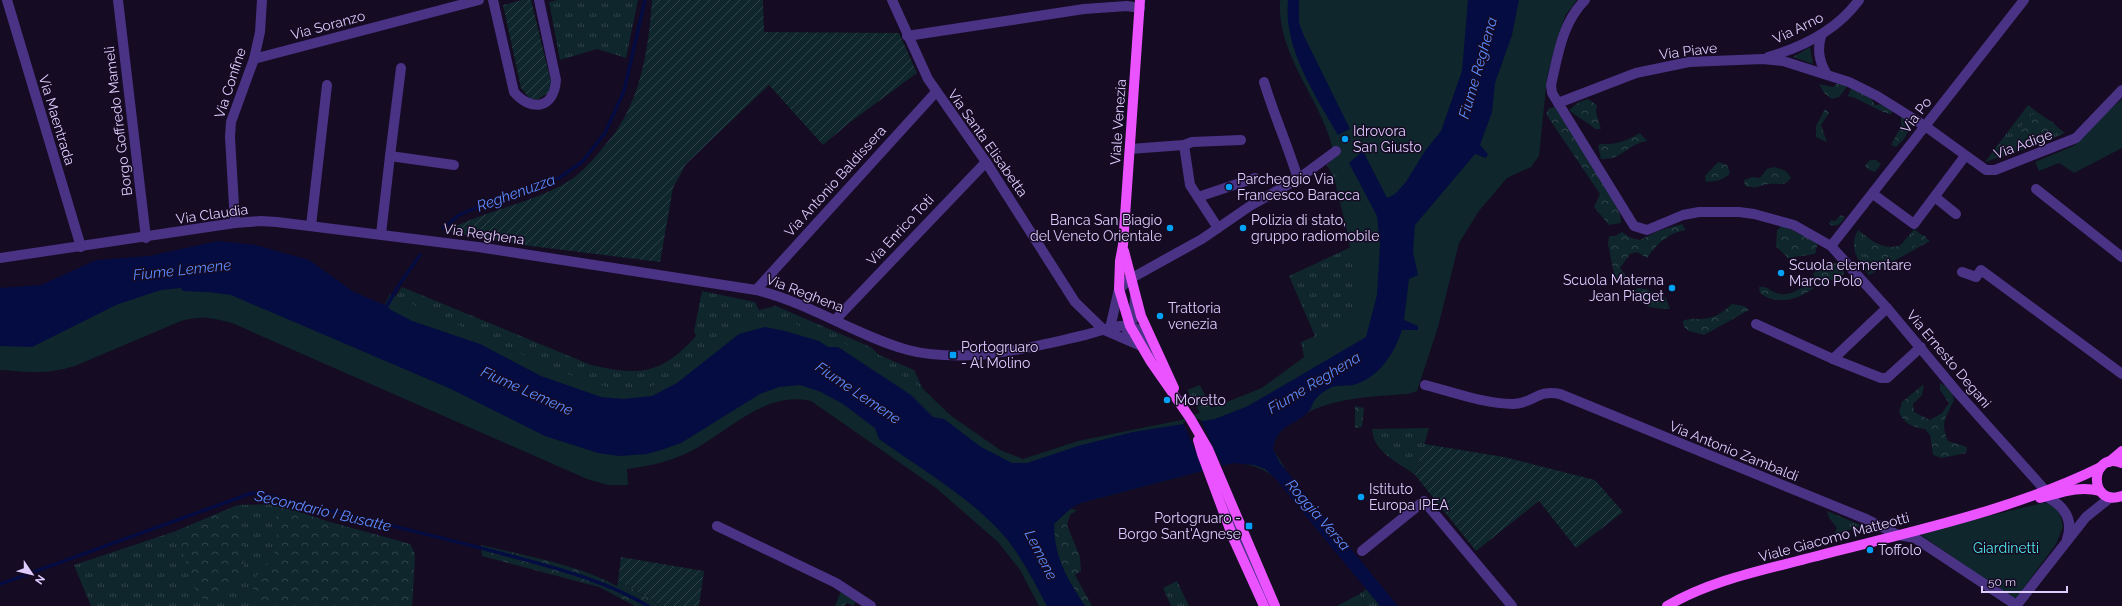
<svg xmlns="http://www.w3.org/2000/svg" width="2122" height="606" font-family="Raleway,sans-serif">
	<defs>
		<pattern id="grass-tufts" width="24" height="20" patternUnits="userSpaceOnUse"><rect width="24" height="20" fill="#0e262c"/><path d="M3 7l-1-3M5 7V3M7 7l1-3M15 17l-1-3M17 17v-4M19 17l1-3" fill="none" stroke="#31444c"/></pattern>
		<pattern id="forest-crowns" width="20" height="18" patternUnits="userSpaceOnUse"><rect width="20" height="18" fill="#0e262c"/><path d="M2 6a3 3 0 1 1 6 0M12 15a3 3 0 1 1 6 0" fill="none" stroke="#31444c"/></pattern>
		<pattern id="garden-furrows" width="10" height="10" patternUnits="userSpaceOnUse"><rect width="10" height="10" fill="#0e262c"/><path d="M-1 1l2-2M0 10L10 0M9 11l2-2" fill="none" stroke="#31444c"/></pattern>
	</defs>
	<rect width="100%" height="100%" fill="#150b22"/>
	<g fill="url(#grass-tufts)">
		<path d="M 557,0 L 638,0 L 626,58 L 597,49 L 560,60 L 549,2 Z"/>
		<path d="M 1810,47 L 1813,64 L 1793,57 Z"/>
		<path d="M 2028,105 L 2065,133 L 2039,144 L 1985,162 Z"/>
		<path d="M 1343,149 L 1366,337 L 1205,421 L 1187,390 L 1200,385 L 1212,409 L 1262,388 L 1304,357 L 1301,342 L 1315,336 L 1289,276 L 1351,247 L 1334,178 L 1327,165 Z"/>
		<path d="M 1841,215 L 1845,217 C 1841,224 1836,228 1829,224 L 1831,220 L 1835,221 Z"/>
		<path d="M 1914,229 L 1930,241 L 1869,275 C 1858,261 1848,248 1858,230 L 1892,256 Z"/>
		<path d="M 402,287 L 591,365 C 640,376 661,375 696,336 L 694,331 L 702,291 L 755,302 L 759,310 L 776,306 L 866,345 L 872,348 L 879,355 L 914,370 L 923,389 L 951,416 L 1000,450 L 699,366 L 623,399 L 392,301 Z"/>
		<path d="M 1429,428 L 1415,475 C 1398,461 1374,454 1372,429 Z"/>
		<path d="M 276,504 L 326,521 L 410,544 L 415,554 L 412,606 L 91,606 L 74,565 L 176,531 L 238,505 Z"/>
		<path d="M 1827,511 L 1863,526 L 1834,534 L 1837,528 L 1829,518 Z"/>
		<path d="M 1177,581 L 1189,606 L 1171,606 L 1163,588 Z"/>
		<path d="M 1367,589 L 1380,606 L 1366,606 L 1359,594 Z"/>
		<path d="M 841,591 L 856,602 L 853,606 L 847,603 L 844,606 L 835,606 Z"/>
	</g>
	<g fill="url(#forest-crowns)">
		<path d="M 1840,81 L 1847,87 L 1839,97 L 1832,99 L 1824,93 L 1819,84 L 1833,87 Z"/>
		<path d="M 1851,88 L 1867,91 L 1875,105 L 1888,104 L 1894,107 L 1891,114 L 1883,112 L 1855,98 L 1848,96 Z"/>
		<path d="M 1588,99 L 1597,105 L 1596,112 L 1601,129 L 1595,129 C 1588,122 1578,118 1569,110 L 1579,102 Z"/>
		<path d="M 1556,107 L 1614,201 L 1620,214 L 1621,223 L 1609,225 L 1594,207 L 1600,194 L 1546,114 L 1549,108 Z"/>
		<path d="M 1825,109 L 1829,113 L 1821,125 L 1827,142 L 1816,137 L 1816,126 Z"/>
		<path d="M 2036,112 L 2054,123 L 2058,129 L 2056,132 L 2031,143 L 2018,138 C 2018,125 2026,119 2036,112 Z"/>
		<path d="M 1901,117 L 1908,117 L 1912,125 L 1904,139 L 1896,147 L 1891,145 L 1901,126 Z"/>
		<path d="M 1640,133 L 1647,141 C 1627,144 1623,160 1601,159 L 1598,146 L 1600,144 C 1616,145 1626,141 1640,133 Z"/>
		<path d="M 1870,160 L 1876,160 L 1881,164 L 1875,172 L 1869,170 L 1865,166 Z"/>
		<path d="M 1718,162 L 1727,165 L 1730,173 C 1723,181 1716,181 1706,182 L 1705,176 Z"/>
		<path d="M 1774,167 L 1786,171 L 1791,178 C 1784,187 1780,183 1770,184 C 1759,184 1762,190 1745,186 L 1744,180 L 1753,177 L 1760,178 L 1767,169 Z"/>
		<path d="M 1682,224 L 1686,230 C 1667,234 1659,242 1647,258 L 1637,252 L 1630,254 L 1620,268 L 1627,277 L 1621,282 L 1615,278 L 1608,244 L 1609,236 L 1615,236 L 1622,232 L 1631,238 L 1640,240 L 1658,231 Z"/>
		<path d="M 1782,225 L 1818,243 L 1815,254 L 1788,258 L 1776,246 L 1777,231 Z"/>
		<path d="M 1916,233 L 1926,236 L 1925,239 L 1903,254 L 1888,257 L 1879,262 L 1868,259 L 1859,245 L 1860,240 C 1874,237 1882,252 1901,245 C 1906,243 1911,236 1916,233 Z"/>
		<path d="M 1835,263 L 1843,264 L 1844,273 L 1838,280 L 1830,280 L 1822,284 L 1815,279 L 1813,274 C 1819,266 1826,264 1835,263 Z"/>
		<path d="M 1807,284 L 1814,288 C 1797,300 1777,306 1760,293 L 1759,287 C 1766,286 1768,289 1774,292 C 1785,298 1798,291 1807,284 Z"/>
		<path d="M 1638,288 L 1646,289 L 1666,298 L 1670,309 C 1655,309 1638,307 1633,292 Z"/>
		<path d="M 1732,304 L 1744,306 L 1749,310 L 1704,335 L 1689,331 L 1684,327 L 1683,321 C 1690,318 1692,319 1699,319 C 1713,319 1722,313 1732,304 Z"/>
		<path d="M 1940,383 L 1951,389 L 1954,400 C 1946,418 1940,422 1948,441 L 1967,447 L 1966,453 L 1942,458 L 1933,455 L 1930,435 L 1925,429 C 1913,427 1904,424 1899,412 L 1902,402 L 1924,384 L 1922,395 L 1913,404 L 1914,412 L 1930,420 L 1942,413 L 1949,403 L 1940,390 Z"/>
		<path d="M 1355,406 L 1364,408 L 1362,427 L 1355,428 Z"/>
		<path d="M 276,504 L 326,521 L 410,544 L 415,554 L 412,606 L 253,606 C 256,598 250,590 255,579 C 258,571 267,566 271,560 C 281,544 276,521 276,504 Z"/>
		<path d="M 238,505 C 240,521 249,555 242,570 C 236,581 217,595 207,600 L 198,597 L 176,531 Z"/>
		<path d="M 1070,509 L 1077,510 L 1070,515 L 1067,525 L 1080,557 L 1081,571 L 1075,575 L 1092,606 L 1085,606 C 1067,579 1054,558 1054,524 Z"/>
		<path d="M 481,545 C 527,556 576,564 617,586 L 618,581 L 662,606 L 635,606 L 599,587 L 482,556 Z"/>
	</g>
	<g fill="#0e262c">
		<path d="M 1280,0 L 1577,0 L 1565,16 L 1553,54 L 1547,78 L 1539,156 L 1531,167 L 1507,178 L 1479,211 L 1459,243 L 1438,327 L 1417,391 L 1408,394 C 1368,397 1331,397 1296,419 C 1283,428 1276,433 1273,449 L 1285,468 L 1274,477 C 1261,467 1249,464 1233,463 L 1081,503 L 1069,508 L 1054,524 C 1054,555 1068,580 1083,606 L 1039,606 L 1020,570 L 998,542 L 936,488 L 811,401 C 766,391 731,429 695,449 C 673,461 651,466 627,469 L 628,485 L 608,485 L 587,479 L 232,323 C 212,318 202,315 181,321 L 75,366 C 45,375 30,372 0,370 L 0,303 L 126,263 L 378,317 L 390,294 L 558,371 L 610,388 L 649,388 L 684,370 L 713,341 L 731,327 L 753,321 L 785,320 L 868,353 L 923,389 L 951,416 L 1000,450 L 1023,459 L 1078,441 L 1181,420 L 1262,388 L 1308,356 L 1310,350 L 1350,322 C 1359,276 1347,229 1338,184 C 1335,168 1334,151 1329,136 C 1313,90 1277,51 1280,0 Z"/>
		<path d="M 2122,99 L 2122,148 L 2074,173 L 2059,163 L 2039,171 L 2035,162 L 2073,146 L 2084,137 L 2101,117 Z"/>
		<path d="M 2042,503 C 2057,503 2061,514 2063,527 L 2056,544 L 2015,600 L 1918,533 Z"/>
		<path d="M 1359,594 L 1366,606 L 1337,606 Z"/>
	</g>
	<g fill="url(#garden-furrows)">
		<path d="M 522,0 L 531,0 L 551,82 L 551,91 L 537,100 L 529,98 L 521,88 L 503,5 Z"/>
		<path d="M 652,0 L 763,0 L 764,32 L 899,33 L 917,73 L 849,123 L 823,145 L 769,85 L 686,164 L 673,188 L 660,262 L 523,245 L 446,231 C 484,211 527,204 564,184 C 579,176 591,162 602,149 C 608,141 615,134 620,125 C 643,88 649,42 652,0 Z"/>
		<path d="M 1424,444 L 1504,457 L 1595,480 L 1623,512 L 1576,548 L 1539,501 L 1476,551 L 1415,475 Z"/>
		<path d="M 621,557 L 704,571 L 699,606 L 662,606 L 618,581 Z"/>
	</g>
	<g fill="#050c41">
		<path d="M 1288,0 L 1299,0 L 1299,23 L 1304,36 L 1350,129 L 1338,135 C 1315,95 1283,48 1288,0 Z"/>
		<path d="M 1468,0 L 1519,0 L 1512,35 L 1495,83 L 1492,112 L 1480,145 L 1488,154 L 1486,158 L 1475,154 L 1415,225 L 1413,252 L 1418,275 L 1409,279 L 1404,320 L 1418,326 L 1418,330 L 1402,330 C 1394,354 1379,378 1353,385 C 1346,386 1338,385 1332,387 C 1326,390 1318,395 1315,400 C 1312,403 1312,408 1309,411 C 1294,427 1278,423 1273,449 L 1280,463 L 1398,606 L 1380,606 L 1274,477 L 1265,469 L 1254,465 L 1233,463 L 1081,503 L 1070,509 L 1054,524 C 1054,557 1067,579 1085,606 L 1047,606 C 1036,585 1024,562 1010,543 C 977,501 922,470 879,439 L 875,428 L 843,404 L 821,392 L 800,385 L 779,387 L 760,394 L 681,443 L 661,450 L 647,454 L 620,456 L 598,453 L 545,436 L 451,389 L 231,295 L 208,292 L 183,291 L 181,288 L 161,290 L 116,305 L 32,347 L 0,346 L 0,288 L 41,285 L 96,260 L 149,256 L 218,241 L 256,245 L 309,260 L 354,292 L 387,306 L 391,310 L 412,321 L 480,344 L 541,376 L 601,397 L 623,399 L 652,396 L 677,383 L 739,334 L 765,327 L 785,331 L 819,341 L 828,347 L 838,347 L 911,395 L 933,417 L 944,419 L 981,447 L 1012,463 L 1027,463 L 1078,446 L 1133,432 L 1215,419 L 1248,406 L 1366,337 L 1377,295 L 1380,245 L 1377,216 L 1349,163 L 1363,151 L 1387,198 L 1395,194 L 1406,182 L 1425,151 L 1441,131 L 1462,71 Z"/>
	</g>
	<path fill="#150b22" d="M 1200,419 L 1223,468 L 1205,473 L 1183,422 Z"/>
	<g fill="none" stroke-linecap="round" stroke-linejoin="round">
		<g stroke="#050c41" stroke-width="3.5">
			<path d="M 443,228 L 459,215 L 502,197 L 559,178 L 582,162 L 605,133 L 624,91 L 645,0"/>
			<path d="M 385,309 L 399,285 L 420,255"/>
			<path d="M 0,584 L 252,493 L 262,494 C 341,514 421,532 500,553 C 551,567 603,579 648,606"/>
		</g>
		<g stroke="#4a3285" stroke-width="10">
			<path d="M 7,0 L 81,247"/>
			<path d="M 118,0 L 146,238"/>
			<path d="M 493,0 L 514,92 C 531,112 554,109 556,80 L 539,0"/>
			<path d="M 892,0 L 928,79 L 986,162 L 1075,302 L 1104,330 L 1141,346"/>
			<path d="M 1585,0 C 1562,23 1558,55 1551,85 L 1552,93 L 1634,226 L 1647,230 L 1683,215 L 1699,212 L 1739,212 L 1754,214 L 1794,225 L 1831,246 L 1887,308 L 1958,393 L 2045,490"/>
			<path d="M 1822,34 C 1817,47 1819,61 1826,73"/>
			<path d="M 907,36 L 1084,9 L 1127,6 L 1140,8"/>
			<path d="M 1768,57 C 1803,47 1837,30 1859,0"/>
			<path d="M 254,59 L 479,0"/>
			<path d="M 1264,82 C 1274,115 1288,146 1298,179"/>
			<path d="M 1558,103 L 1636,73 L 1689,62 L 1762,59 L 1783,61 L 1849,82 L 1877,96 L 1925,126 L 1986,170 L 1995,170 L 2076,138 L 2122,90"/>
			<path d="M 1184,145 L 1190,185 L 1218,228"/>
			<path d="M 1130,149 L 1184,145 L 1192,142 L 1241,140"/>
			<path d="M 390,156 L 401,68"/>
			<path d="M 2036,189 L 2122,257"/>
			<path d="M 1873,194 L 1914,224 L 1965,156"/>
			<path d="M 1198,197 L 1255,178"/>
			<path d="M 1935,197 L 1956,214"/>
			<path d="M 235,223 L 230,137 L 231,122 L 254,59 L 260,32 L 262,0"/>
			<path d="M 311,226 L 327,85"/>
			<path d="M 381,234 L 390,156 L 454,165"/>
			<path d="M 1831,246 L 2024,0"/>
			<path d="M 0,258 L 235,223 L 261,221 L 277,222 L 478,247 L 756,290 C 810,303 855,335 908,350 C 930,356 955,356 978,355 C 1014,352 1049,343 1085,335 C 1098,332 1116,324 1130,326 C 1143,329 1149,344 1154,355"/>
			<path d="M 1962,272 L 1976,277 L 1981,270 L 2122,374"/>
			<path d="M 756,290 L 936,92"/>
			<path d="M 836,319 L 986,162"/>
			<path d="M 1756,324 L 1833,359 L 1887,308"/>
			<path d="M 1110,328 L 1119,289 L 1130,279 L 1202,239 L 1250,206 L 1298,179 L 1336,151"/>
			<path d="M 1127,331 L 1134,317 L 1135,295"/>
			<path d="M 1833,359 L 1881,378 L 1887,378 L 1921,347"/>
			<path d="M 1425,385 C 1453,392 1484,404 1513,404 C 1533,404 1537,389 1560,394 L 1866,519 L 1898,535 L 1915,538 L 2016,605"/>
			<path d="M 2047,497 C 2064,506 2074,519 2067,539"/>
			<path d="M 1229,510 C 1233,519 1239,530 1234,540 C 1253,551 1252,578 1268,594"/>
			<path d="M 717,526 L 836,583 L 871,606"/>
			<path d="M 1362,551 L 1424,501 L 1512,606"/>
			<path d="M 2016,606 L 2086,517 L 2111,497"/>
		</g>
		<g stroke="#ea53ff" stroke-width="10">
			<path d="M 1140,0 L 1123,245 L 1120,261 L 1119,289 L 1130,326 L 1151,362 L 1190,418 L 1208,449 L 1275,606"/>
			<path d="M 1124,251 L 1141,316 L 1174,388"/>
			<path d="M 1198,440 L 1202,454 L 1234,540 L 1264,606"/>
			<path d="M 2109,462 L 2122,451"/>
			<path d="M 2122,463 C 2089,450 2088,508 2122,496"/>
			<path d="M 2040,498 C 2060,493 2079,485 2100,491"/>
			<path d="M 1667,606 C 1711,580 1764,570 1813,557 C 1908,532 2012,511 2101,467"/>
		</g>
	</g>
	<g fill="#00a1f7" stroke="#150b22" stroke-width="1.5">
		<circle cx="1345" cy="139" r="4"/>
		<circle cx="1229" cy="187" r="4"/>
		<circle cx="1170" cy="228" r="4"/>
		<circle cx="1243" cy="228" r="4"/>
		<circle cx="1781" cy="273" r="4"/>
		<circle cx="1672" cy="288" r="4"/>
		<circle cx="1160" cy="316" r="4"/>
		<rect x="949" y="351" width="8" height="8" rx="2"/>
		<circle cx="1167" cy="400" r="4"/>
		<circle cx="1361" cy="497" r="4"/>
		<rect x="1245" y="522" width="8" height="8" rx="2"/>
		<circle cx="1870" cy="550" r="4"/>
	</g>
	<g text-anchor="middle" stroke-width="3" stroke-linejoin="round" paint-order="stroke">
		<g font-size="14" fill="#dfccff" stroke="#150b22">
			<text transform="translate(328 25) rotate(-15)" y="5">Via Soranzo</text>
			<text transform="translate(1798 28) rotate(-26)" y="5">Via Arno</text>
			<text transform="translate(1688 51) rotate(-7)" y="5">Via Piave</text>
			<text transform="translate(230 83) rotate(-72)" y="5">Via Confine</text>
			<text transform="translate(1916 115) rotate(-53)" y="5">Via Po</text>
			<text transform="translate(57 120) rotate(73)" y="5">Via Maentrada</text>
			<text transform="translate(118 121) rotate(-97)" y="5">Borgo Goffredo Mameli</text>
			<text transform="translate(1118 122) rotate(-86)" y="5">Viale Venezia</text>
			<text transform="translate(988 143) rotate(55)" y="5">Via Santa Elisabetta</text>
			<text transform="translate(2023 144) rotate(-20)" y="5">Via Adige</text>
			<text transform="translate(835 181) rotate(-48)" y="5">Via Antonio Baldissera</text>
			<text transform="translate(212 214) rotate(-8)" y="5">Via Claudia</text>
			<text transform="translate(900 230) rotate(-47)" y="5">Via Enrico Toti</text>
			<text transform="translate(484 234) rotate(8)" y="5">Via Reghena</text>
			<text transform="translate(805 293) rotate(21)" y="5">Via Reghena</text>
			<text transform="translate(1949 359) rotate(50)" y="5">Via Ernesto Degani</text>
			<text transform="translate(1734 451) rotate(22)" y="5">Via Antonio Zambaldi</text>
			<text transform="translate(1834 537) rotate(-15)" y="5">Viale Giacomo Matteotti</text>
		</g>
		<g font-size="14" fill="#dfccff" stroke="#150b22" text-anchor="start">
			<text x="1353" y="136">Idrovora<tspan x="1353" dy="16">San Giusto</tspan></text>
			<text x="1237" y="184">Parcheggio Via<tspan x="1237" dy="16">Francesco Baracca</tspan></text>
			<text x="1162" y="225" text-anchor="end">Banca San Biagio<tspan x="1162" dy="16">del Veneto Orientale</tspan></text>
			<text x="1251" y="225">Polizia di stato,<tspan x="1251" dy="16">gruppo radiomobile</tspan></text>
			<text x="1789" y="270">Scuola elementare<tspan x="1789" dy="16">Marco Polo</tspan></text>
			<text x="1664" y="285" text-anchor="end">Scuola Materna<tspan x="1664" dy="16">Jean Piaget</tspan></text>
			<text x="1168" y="313">Trattoria<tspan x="1168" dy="16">venezia</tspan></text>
			<text x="961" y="352">Portogruaro<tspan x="961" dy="16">- Al Molino</tspan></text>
			<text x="1175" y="405">Moretto</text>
			<text x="1369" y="494">Istituto<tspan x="1369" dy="16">Europa IPEA</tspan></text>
			<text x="1241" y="523" text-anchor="end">Portogruaro -<tspan x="1241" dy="16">Borgo Sant'Agnese</tspan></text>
			<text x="1878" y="555">Toffolo</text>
		</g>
		<g font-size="14" fill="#4ee9e9" stroke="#150b22">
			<text x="2006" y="553">Giardinetti</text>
		</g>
		<g font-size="15" font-style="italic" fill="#5a8aff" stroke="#150b22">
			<text transform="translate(1478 68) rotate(-74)" y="5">Fiume Reghena</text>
			<text transform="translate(516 193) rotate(-20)" y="5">Reghenuzza</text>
			<text transform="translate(182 270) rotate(-6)" y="5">Fiume Lemene</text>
			<text transform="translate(1314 383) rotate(-31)" y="5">Fiume Reghena</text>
			<text transform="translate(527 391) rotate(24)" y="5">Fiume Lemene</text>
			<text transform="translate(858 393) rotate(34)" y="5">Fiume Lemene</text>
			<text transform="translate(323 511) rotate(13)" y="5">Secondario I Busatte</text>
			<text transform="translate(1318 515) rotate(49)" y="5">Roggia Versa</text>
			<text transform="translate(1041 555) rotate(63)" y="5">Lemene</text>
		</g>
	</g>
	<g transform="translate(32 574) rotate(125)" stroke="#150b22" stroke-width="3" paint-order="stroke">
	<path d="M0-3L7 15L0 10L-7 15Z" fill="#dfccff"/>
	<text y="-6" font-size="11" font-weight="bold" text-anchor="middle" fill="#dfccff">N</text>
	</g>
	<path d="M1982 586v6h85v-6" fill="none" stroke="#dfccff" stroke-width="2"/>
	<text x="1988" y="586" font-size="12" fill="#dfccff" stroke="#150b22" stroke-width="3" paint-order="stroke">50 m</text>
</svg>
